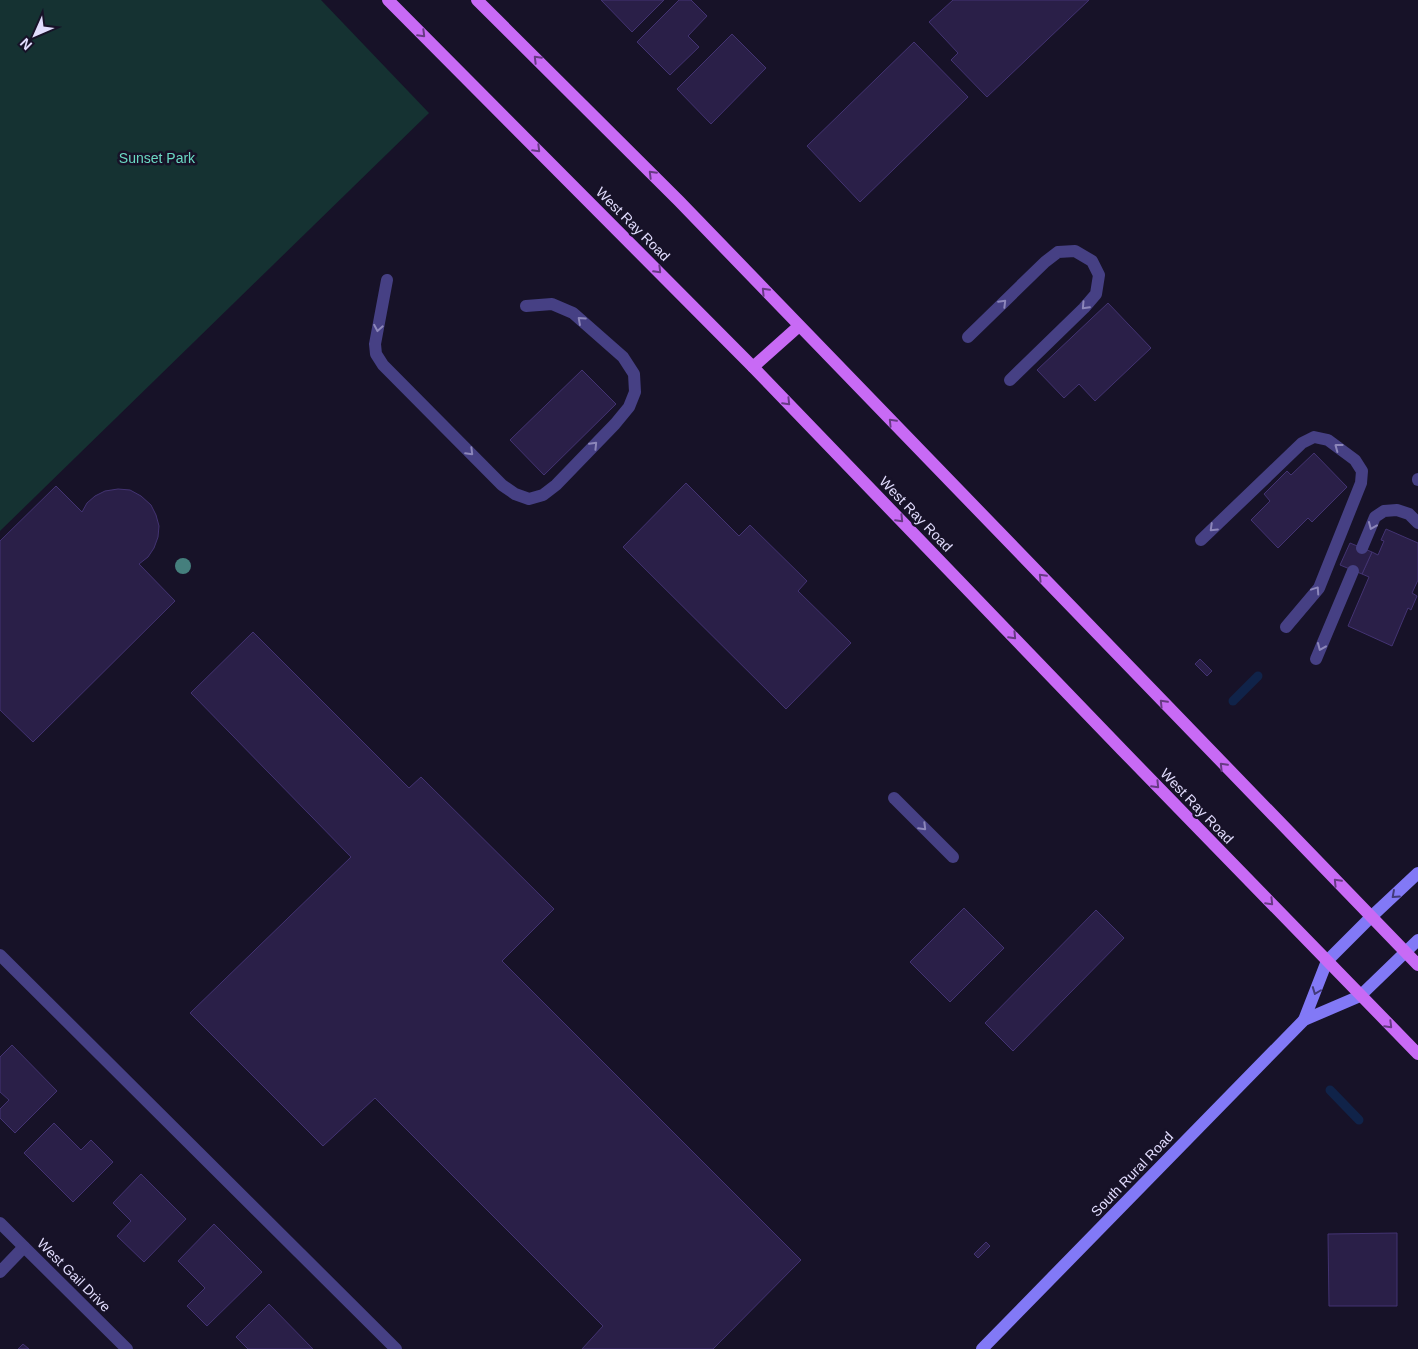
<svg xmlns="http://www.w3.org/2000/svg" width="1418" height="1349" font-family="Helvetica,sans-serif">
	<rect width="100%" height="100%" fill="#171228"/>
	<path fill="#153232" d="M 0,0 L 321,0 L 429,113 L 0,531 Z"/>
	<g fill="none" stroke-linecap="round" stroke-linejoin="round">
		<g stroke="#102349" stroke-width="9">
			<path d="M 1233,701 L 1258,676"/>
			<path d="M 1330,1090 L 1359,1120"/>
		</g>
	</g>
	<g fill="#2a1f48" stroke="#433372">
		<path d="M 601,0 L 664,0 L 632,32 Z"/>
		<path d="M 679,0 L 691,0 L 707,16 L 688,36 L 699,47 L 670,75 L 637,42 Z"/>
		<path d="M 953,0 L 1089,0 L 987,97 L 951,60 L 958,53 L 929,22 Z"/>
		<path d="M 732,34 L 766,68 L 711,124 L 677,89 Z"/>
		<path d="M 914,42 L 968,97 L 860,202 L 807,146 Z"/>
		<path d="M 1108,303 L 1151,348 L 1095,401 L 1079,384 L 1064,398 L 1037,370 Z"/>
		<path d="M 582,370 L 616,404 L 544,475 L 510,440 Z"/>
		<path d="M 1314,453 L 1347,487 L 1312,522 L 1308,518 L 1278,548 L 1251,520 L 1270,501 L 1264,494 L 1287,471 L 1291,475 Z"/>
		<path d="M 686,483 L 739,536 L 750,525 L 807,581 L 798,591 L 851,643 L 786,709 L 623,547 Z"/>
		<path d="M 56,486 L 82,512 L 87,503 L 95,496 L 105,491 L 118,489 L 130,490 L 141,496 L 151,505 L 156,515 L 159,526 L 158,537 L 154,548 L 148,557 L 139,564 L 175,601 L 33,742 L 0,710 L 0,541 Z"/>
		<path d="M 1386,529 L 1418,543 L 1418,580 L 1412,593 L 1417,596 L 1411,610 L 1408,608 L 1392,646 L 1348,626 L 1369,577 L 1362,574 L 1372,552 L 1378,555 L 1384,541 L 1381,540 Z"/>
		<path d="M 1350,543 L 1372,552 L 1362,574 L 1340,565 Z"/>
		<path d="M 253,632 L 409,788 L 421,777 L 554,909 L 502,961 L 801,1260 L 713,1349 L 582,1349 L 603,1326 L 375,1098 L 323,1146 L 190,1013 L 351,857 L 191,693 Z"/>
		<path d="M 1200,659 L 1212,671 L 1207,676 L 1195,664 Z"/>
		<path d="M 964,908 L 1004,948 L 950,1002 L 910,962 Z"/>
		<path d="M 1096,910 L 1124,938 L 1013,1051 L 985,1023 Z"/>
		<path d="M 12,1045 L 57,1091 L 15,1133 L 0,1118 L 0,1109 L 9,1100 L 0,1092 L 0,1057 Z"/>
		<path d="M 54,1123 L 81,1150 L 91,1140 L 113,1162 L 73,1202 L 24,1153 Z"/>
		<path d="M 141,1174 L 186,1219 L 144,1262 L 117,1236 L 131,1221 L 113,1203 Z"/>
		<path d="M 214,1224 L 262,1272 L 207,1326 L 187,1306 L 205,1288 L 178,1261 Z"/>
		<path d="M 1397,1233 L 1397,1306 L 1329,1306 L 1328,1234 Z"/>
		<path d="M 986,1242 L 990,1246 L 978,1258 L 974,1254 Z"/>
		<path d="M 269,1304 L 313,1349 L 248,1349 L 236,1337 Z"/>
		<path d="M 23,1344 L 29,1349 L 18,1349 Z"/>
	</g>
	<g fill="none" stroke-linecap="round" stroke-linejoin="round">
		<g stroke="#464084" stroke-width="12">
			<path d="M 387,280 L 375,344 L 376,354 L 383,365 L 502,485 L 515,494 L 529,499 L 543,495 L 556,485 L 615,424 L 629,407 L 635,392 L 634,374 L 623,357 L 573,313 L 552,304 L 526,306"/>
			<path d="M 968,337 L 1045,262 L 1058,252 L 1075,251 L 1092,261 L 1099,275 L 1096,294 L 1084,308 L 1010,380"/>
			<path d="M 1418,479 L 1418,480"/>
			<path d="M 1201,540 L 1302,443 L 1314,437 L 1328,440 L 1355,460 L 1362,471 L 1361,483 L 1319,588 L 1286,627"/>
			<path d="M 1362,548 L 1375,517 L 1384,511 L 1397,510 L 1409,514 L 1418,523"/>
			<path d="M 1316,659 L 1353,571"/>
			<path d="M 894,798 L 953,857"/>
			<path d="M 0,955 L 396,1349"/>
		</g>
		<g stroke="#464084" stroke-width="12">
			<path d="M 0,1223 L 127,1349"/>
			<path d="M 0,1272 L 24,1247"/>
		</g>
		<g stroke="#8279f6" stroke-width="12">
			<path d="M 1304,1020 L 1327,961 L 1371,917 L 1418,873"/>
			<path d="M 982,1349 L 1304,1020 L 1360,996 L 1418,940"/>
		</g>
		<g stroke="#c86af5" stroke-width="12">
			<path d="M 388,0 L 753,367 L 1122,750 L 1418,1054"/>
			<path d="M 477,0 C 544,67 612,134 679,201 C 927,454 1170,712 1418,965"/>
			<path d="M 753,367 L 799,326"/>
		</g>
	</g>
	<circle fill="#457f7d" cx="183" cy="566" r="8"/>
	<defs><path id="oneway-chevron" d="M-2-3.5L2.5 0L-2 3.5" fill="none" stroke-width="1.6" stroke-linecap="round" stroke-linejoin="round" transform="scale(1.25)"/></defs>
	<g stroke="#673a84">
		<use href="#oneway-chevron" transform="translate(422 34) rotate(45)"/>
		<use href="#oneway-chevron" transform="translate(537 59) rotate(-135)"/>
		<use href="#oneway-chevron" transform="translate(537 149) rotate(45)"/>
		<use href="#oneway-chevron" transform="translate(652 174) rotate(-135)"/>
		<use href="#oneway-chevron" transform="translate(658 270) rotate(45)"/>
		<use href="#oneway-chevron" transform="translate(765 291) rotate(-134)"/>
		<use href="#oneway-chevron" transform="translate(787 402) rotate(46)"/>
		<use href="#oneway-chevron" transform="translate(892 422) rotate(-134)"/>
		<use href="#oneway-chevron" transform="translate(900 519) rotate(46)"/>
		<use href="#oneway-chevron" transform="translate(1042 577) rotate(-134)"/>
		<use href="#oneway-chevron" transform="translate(1013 636) rotate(46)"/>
		<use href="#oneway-chevron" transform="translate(1163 703) rotate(-134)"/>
		<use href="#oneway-chevron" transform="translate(1223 766) rotate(-134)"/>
		<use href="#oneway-chevron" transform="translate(1156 785) rotate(46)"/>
		<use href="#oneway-chevron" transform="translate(1337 882) rotate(-134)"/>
		<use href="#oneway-chevron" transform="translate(1270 902) rotate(46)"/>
		<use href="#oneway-chevron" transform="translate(1389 1025) rotate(45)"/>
	</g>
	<g stroke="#8c86ba">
		<use href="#oneway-chevron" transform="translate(1003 303) rotate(-45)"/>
		<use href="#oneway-chevron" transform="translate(1085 306) rotate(133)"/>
		<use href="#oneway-chevron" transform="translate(581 320) rotate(-138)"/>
		<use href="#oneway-chevron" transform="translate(378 328) rotate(100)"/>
		<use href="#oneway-chevron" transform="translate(594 445) rotate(-46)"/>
		<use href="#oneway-chevron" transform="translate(1338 447) rotate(-143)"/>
		<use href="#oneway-chevron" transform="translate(470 452) rotate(45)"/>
		<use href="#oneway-chevron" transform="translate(1372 526) rotate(113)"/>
		<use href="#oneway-chevron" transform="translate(1213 528) rotate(136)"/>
		<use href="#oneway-chevron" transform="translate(1316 590) rotate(-56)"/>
		<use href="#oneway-chevron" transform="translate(1321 647) rotate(113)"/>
		<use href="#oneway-chevron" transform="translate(923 827) rotate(45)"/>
	</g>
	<g stroke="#423b7a">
		<use href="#oneway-chevron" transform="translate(1395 895) rotate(138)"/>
		<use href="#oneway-chevron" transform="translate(1316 991) rotate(111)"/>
	</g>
	<g text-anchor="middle" stroke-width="5" stroke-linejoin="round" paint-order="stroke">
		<g font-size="14" fill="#6bd9c3" stroke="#171228">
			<text x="157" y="163">Sunset Park</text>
		</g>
		<g font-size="14" fill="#e1dcfd" stroke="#171228">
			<text transform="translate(633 224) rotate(45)" y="5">West Ray Road</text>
			<text transform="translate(916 514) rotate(46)" y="5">West Ray Road</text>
			<text transform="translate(1197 806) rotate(46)" y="5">West Ray Road</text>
			<text transform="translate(1132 1174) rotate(-46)" y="5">South Rural Road</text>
			<text transform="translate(74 1275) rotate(45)" y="5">West Gail Drive</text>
		</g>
	</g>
	<g transform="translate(35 35) rotate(225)" stroke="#171228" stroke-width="4" paint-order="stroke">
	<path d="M0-4L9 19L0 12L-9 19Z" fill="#e1dcfd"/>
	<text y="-8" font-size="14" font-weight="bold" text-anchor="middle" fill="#e1dcfd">N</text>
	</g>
</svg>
